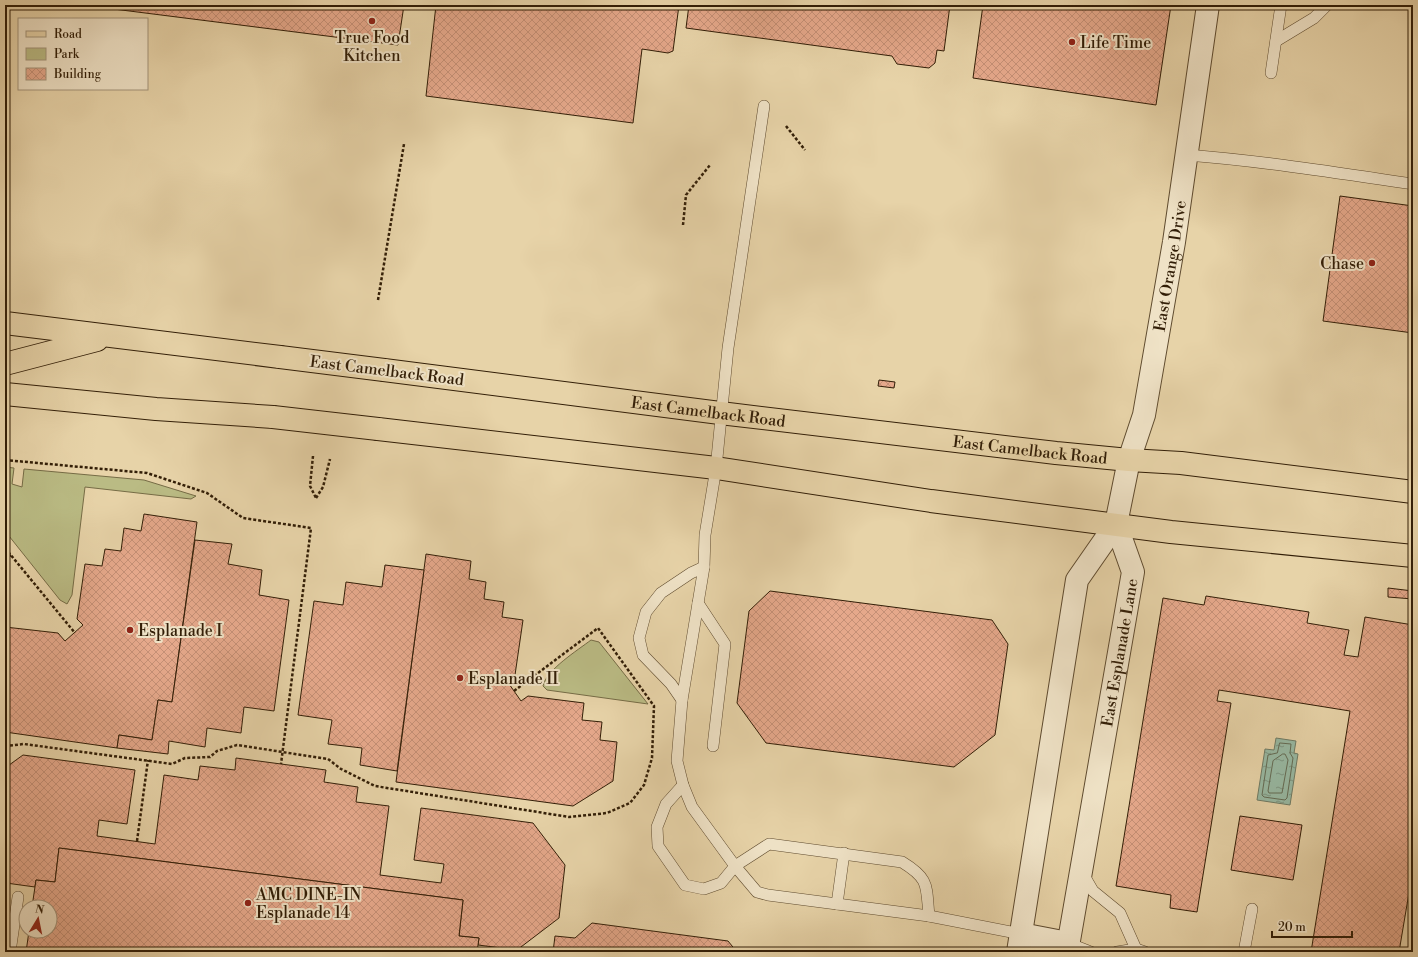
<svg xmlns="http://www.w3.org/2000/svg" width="1418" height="957" font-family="'Libre Bodoni',serif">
	<defs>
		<pattern id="water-ripples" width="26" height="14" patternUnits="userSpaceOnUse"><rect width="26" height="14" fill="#98b9a3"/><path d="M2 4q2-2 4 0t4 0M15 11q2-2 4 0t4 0" fill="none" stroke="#7d9683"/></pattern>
		<pattern id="building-cross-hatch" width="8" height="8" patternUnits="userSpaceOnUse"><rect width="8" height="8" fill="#e5a88b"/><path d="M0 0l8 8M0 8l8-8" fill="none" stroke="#c59076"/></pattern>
	</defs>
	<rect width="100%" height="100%" fill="#e7d3a8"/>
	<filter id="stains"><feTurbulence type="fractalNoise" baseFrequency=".005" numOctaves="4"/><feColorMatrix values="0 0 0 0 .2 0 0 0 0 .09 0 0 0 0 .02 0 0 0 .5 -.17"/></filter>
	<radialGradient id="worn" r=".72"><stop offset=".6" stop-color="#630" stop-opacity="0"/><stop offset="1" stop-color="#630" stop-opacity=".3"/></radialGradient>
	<g fill="#babb84" stroke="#766c46">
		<path d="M 5,467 L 14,468 L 12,484 L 22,487 L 24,469 L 144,480 L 196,496 L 191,499 L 85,487 L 72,595 L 67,604 L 60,600 L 5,531 Z"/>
		<path d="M 591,640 L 599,642 L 648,704 L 547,690 L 543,686 C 546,670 578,650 591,640 Z"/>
	</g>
	<path fill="url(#water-ripples)" stroke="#6f7b65" d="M 1276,738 L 1296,741 L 1294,753 L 1298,754 L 1290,805 L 1257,800 L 1265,749 L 1274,750 Z"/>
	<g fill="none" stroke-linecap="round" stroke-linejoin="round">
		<g stroke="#656c55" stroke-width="1">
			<path d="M 1280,743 L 1291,744 L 1290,753 L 1293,758 L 1287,798 L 1285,800 L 1264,797 L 1262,795 L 1268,755 L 1277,753 Z"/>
			<path d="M 1283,754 L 1285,754 L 1288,760 L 1282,793 L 1269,793 L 1268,791 L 1273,761 Z"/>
		</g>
	</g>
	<g fill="url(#building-cross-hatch)" stroke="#321e07">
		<path d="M 82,5 L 404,5 L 398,45 Z"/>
		<path d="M 436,5 L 679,5 L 673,51 L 668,53 L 642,49 L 633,123 L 426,96 Z"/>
		<path d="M 689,5 L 950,5 L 944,51 L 937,50 L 935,63 L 929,68 L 897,64 L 892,56 L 686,28 Z"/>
		<path d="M 983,5 L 1171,5 L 1156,105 L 973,78 Z"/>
		<path d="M 1340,196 L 1413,206 L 1413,333 L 1323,321 Z"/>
		<path d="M 879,380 L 895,382 L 894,388 L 878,386 Z"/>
		<path d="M 144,514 L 197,522 L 172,702 L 158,700 L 152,740 L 119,735 L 117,748 L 5,732 L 5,627 L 58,633 L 65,641 L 83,625 L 77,619 L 85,564 L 102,566 L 105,549 L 121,551 L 124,528 L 141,531 Z"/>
		<path d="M 195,540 L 232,544 L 228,564 L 262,570 L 259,595 L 289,600 L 274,711 L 244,707 L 241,733 L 207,728 L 205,747 L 169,741 L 168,754 L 117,748 L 119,735 L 152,740 L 158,700 L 172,702 Z"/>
		<path d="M 426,554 L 471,561 L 469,579 L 486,582 L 484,599 L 504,602 L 502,617 L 523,620 L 515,675 L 507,681 L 521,701 L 528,696 L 584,703 L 582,720 L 602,722 L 600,740 L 617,742 L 613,781 L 573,806 L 396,782 Z"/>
		<path d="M 385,565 L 424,570 L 397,771 L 360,765 L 362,748 L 328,744 L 332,720 L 298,715 L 314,601 L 343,605 L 346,582 L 382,587 Z"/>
		<path d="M 1388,588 L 1413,591 L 1413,599 L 1388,597 Z"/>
		<path d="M 770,591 L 992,620 L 1008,644 L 995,735 L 954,767 L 766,743 L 737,703 L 749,611 Z"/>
		<path d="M 1206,596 L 1309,612 L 1307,623 L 1349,630 L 1344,655 L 1358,657 L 1365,617 L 1413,625 L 1413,869 L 1399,952 L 1311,952 L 1350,711 L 1219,690 L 1217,701 L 1231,703 L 1197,912 L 1170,908 L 1171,895 L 1116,886 L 1163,598 L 1204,605 Z"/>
		<path d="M 23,755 L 135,770 L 127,824 L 99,820 L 97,836 L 155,844 L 164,775 L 198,780 L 200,766 L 235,770 L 236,758 L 326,770 L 324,782 L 358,787 L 356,802 L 389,806 L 380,875 L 441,883 L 444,864 L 414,860 L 421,808 L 533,823 L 565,865 L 559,918 L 517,950 L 478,945 L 479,938 L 459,936 L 463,900 L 59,848 L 55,882 L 36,880 L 35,887 L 6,883 L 5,768 Z"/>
		<path d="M 1240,816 L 1302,825 L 1293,880 L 1231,870 Z"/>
		<path d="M 59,848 L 463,900 L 459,936 L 479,938 L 477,952 L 26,952 L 29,931 L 50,931 L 50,907 L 32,907 L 36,880 L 55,882 Z"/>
		<path d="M 592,923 L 728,941 L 737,952 L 553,952 L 555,936 L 575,938 Z"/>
	</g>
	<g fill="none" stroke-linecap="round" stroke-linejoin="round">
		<defs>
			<g id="lane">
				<path d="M 1276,41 L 1314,18 L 1327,5"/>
				<path d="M 1271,73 L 1281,5"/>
				<path d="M 764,106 L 728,348 L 716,468 L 705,535 L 704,567 L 682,700 L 677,761 L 683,785 L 692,807 L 735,866 L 757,892 L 768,895 L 929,916 L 1021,934"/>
				<path d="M 1187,155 C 1263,161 1338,173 1413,184"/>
				<path d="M 698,603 L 725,644 L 713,746"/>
				<path d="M 682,700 L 671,684 L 643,655 L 639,638 L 646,612 L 661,593 L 691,573 L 704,567"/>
				<path d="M 683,785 L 666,804 L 657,827 L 658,846 L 685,885 L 704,889 L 721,883 L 735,866 L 769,844 L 902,862 C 930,879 926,886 929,916"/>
				<path d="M 1082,872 L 1093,891 L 1120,913 L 1136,949"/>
				<path d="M 837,904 L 844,853"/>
				<path d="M 1068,943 L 1091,952"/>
				<path d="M 10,952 L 18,897"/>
				<path d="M 1117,952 L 1136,949 L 1145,952"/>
				<path d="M 1244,952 L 1252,909"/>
			</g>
			<g id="street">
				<path d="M 1021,934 L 1068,943"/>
				<path id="s1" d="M 1018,952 L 1077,580 L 1116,524 L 1129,460 L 1144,415 L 1174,242 L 1208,5"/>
				<path id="s2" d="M 1067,952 L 1133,572 L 1116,524"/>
			</g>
			<g id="primary">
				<path d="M 5,323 L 280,357"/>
				<path d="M 5,364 L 97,340"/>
				<path id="s3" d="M 384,370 L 720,413 L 1056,453 L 1129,460 L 1181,463 L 1413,492"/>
				<path d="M 5,394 L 156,409 L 273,417"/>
				<path d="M 378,429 L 716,468 L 931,501 L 1171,532 L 1413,556"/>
			</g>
		</defs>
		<use href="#lane" stroke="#5f4b2f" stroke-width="12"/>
		<use href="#street" stroke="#5f4b2f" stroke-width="24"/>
		<use href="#primary" stroke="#321e07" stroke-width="24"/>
		<g stroke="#321e07" stroke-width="2.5" stroke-dasharray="3 2" stroke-linecap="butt">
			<path d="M 786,126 L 805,150"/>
			<path d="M 683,225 L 686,195 L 710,165"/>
			<path d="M 378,300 L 404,144"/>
			<path d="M 313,456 L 310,486 L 316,498"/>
			<path d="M 5,460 L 147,473 L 207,493 L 243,518 L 311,528 L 281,764"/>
			<path d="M 316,498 L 323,487 L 330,459"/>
			<path d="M 5,548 L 75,633"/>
			<path d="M 5,559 L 11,555"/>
			<path d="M 5,746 L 24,744 L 172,764 L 185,758 L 210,757 L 217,751 L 237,745 L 328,759 L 341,769 L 375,786 L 569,817 L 607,813 L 630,803 L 644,785 L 652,758 L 654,706 L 598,628 L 514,691"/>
			<path d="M 137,841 L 148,760"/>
		</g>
		<use href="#lane" stroke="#efe2c6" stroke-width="11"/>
		<use href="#street" stroke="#efe2c6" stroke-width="22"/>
		<use href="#primary" stroke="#e7d3a8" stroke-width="22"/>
		<defs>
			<g id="primary-bridge">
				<path d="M 280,357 L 384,370"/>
				<path d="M 273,417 L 378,429"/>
			</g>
		</defs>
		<use href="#primary-bridge" stroke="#321e07" stroke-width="24" stroke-linecap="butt"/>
		<use href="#primary-bridge" stroke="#e7d3a8" stroke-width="22"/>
	</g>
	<g fill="#8f2418" stroke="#efe2c6" stroke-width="1.5">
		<circle cx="372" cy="21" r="4"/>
		<circle cx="1072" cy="42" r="4"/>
		<circle cx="1372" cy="263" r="4"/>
		<circle cx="130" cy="630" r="4"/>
		<circle cx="460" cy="678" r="4"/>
		<circle cx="248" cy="903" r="4"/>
	</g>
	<g text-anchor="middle" stroke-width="4" stroke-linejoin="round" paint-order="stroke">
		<g font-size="16" fill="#321e07" stroke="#efe2c6" text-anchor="start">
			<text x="372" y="43" text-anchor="middle">True Food<tspan x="372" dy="18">Kitchen</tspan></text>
			<text x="1080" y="48">Life Time</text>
			<text x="1364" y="269" text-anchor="end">Chase</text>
			<text x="138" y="636">Esplanade I</text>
			<text x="468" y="684">Esplanade II</text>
			<text x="256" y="900">AMC DINE-IN<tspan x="256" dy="18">Esplanade 14</tspan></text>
		</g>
		<g font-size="16" fill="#321e07" stroke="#efe2c6">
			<text dy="6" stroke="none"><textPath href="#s1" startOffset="709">East Orange Drive</textPath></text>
			<text transform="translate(387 370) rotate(7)" y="6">East Camelback Road</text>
			<text dy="6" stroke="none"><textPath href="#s3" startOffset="327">East Camelback Road</textPath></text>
			<text dy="6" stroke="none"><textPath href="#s3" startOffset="651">East Camelback Road</textPath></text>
			<text dy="6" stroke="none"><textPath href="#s2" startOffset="304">East Esplanade Lane</textPath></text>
		</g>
	</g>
	<rect width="1418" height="957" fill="none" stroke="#e7d3a8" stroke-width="20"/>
	<rect x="6" y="6" width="1406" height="945" fill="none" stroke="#321e07" stroke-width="2"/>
	<rect x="10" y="10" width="1398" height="937" fill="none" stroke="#321e07"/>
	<rect x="18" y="18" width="130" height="72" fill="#efe2c6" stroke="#a3947a"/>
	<rect x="26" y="31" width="20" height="6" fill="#e7d3a8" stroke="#a3947a"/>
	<text x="54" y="38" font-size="12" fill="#321e07">Road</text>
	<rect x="26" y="48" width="20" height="12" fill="#babb84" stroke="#a3947a"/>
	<text x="54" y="58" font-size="12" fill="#321e07">Park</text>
	<rect x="26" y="68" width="20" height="12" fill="url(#building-cross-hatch)" stroke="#a3947a"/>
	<text x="54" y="78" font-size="12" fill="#321e07">Building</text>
	<g transform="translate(38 919) rotate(10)"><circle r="19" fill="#efe2c6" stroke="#a3947a"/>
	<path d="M0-3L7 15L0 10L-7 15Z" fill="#8f2418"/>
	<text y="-6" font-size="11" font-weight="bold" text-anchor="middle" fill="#321e07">N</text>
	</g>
	<path d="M1272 931v6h80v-6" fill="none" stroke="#321e07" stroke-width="2"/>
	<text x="1278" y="931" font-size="12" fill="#321e07" stroke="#efe2c6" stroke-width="3" paint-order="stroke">20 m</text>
	<rect width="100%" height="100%" filter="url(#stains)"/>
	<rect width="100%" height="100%" fill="url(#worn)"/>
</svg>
